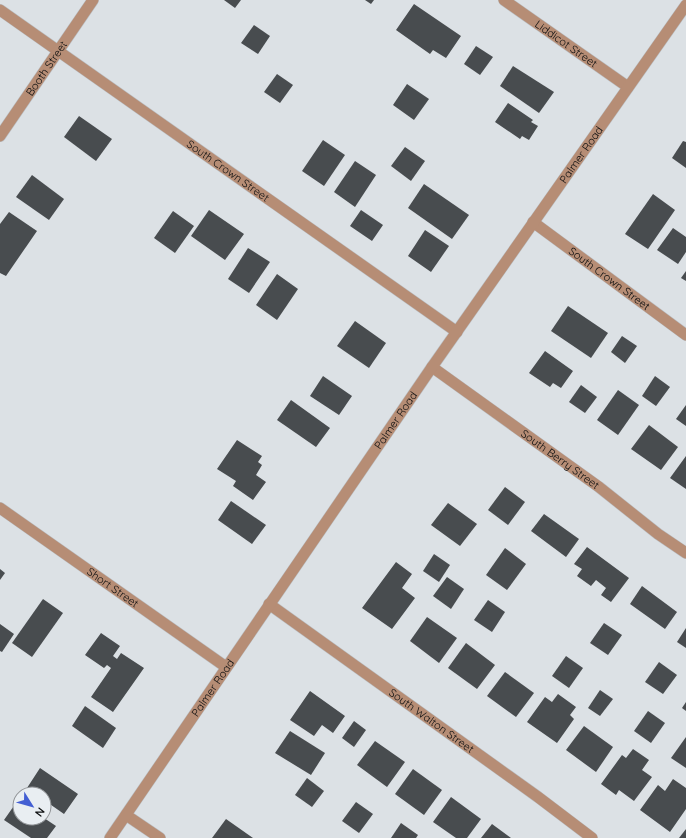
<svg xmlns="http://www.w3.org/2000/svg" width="686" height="838" font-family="Quicksand,sans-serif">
	<rect width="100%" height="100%" fill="#dce1e5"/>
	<g fill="#484c4f">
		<path d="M 224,0 L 241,0 L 235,8 Z"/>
		<path d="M 365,0 L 374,0 L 371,4 Z"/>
		<path d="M 414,4 L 461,36 L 446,58 L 433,50 L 430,54 L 396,30 Z"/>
		<path d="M 254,25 L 270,36 L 258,54 L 241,43 Z"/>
		<path d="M 476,46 L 493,57 L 480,75 L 464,64 Z"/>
		<path d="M 513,66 L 554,92 L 539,113 L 500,86 Z"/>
		<path d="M 277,74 L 293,85 L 280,103 L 264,92 Z"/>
		<path d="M 407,84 L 429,99 L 414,120 L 393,105 Z"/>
		<path d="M 508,103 L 533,120 L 531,122 L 538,126 L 529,140 L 522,136 L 520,139 L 495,122 Z"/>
		<path d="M 79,116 L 112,139 L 96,161 L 64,137 Z"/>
		<path d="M 323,140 L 345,155 L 324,186 L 302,171 Z"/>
		<path d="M 683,141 L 686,142 L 686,168 L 672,158 Z"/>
		<path d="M 405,147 L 425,161 L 411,181 L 391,166 Z"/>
		<path d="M 355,161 L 376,175 L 355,207 L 334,192 Z"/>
		<path d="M 32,175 L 64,199 L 49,220 L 16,197 Z"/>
		<path d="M 424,184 L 469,215 L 452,239 L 408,208 Z"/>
		<path d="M 653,194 L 675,210 L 648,249 L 625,234 Z"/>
		<path d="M 209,210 L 244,234 L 225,260 L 191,236 Z"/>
		<path d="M 361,210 L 383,225 L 372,241 L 350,226 Z"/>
		<path d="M 173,211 L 194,226 L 175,253 L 154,238 Z"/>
		<path d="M 9,212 L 37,231 L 6,276 L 0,273 L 0,224 Z"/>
		<path d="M 673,228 L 686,237 L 686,252 L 678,264 L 657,250 Z"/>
		<path d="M 425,230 L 449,246 L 431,272 L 408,256 Z"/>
		<path d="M 248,248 L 270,262 L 249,293 L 228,279 Z"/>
		<path d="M 686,271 L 686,281 L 681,278 Z"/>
		<path d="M 277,274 L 298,289 L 277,320 L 256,305 Z"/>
		<path d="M 568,306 L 608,333 L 591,358 L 551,331 Z"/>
		<path d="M 355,321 L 386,343 L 369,368 L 337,346 Z"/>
		<path d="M 622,336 L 637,346 L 625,363 L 611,352 Z"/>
		<path d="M 545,351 L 573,371 L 561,388 L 553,383 L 550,387 L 529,373 Z"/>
		<path d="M 323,376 L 352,396 L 339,415 L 310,396 Z"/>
		<path d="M 655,376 L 670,387 L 656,406 L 642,396 Z"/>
		<path d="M 581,385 L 597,397 L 585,413 L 569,402 Z"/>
		<path d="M 618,390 L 639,405 L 618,435 L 597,420 Z"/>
		<path d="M 291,400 L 330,428 L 316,447 L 277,420 Z"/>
		<path d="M 686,405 L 686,426 L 676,419 Z"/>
		<path d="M 649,425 L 678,447 L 661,470 L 631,449 Z"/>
		<path d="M 237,440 L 262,456 L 258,462 L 262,465 L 256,475 L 266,482 L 253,500 L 233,486 L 236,481 L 217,469 Z"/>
		<path d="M 686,456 L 686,489 L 670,478 Z"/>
		<path d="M 505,487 L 525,502 L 508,525 L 488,510 Z"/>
		<path d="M 231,501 L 266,525 L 252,544 L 218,520 Z"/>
		<path d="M 448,503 L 477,524 L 460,546 L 431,525 Z"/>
		<path d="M 544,514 L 579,539 L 566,557 L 531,531 Z"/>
		<path d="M 587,547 L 629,578 L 611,602 L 601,595 L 606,588 L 596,580 L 591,586 L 577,576 L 582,569 L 574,564 Z"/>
		<path d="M 505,548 L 526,564 L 507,590 L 486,575 Z"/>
		<path d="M 434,554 L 450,565 L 439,582 L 423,571 Z"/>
		<path d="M 396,562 L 412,574 L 402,588 L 415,598 L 392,629 L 362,608 Z"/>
		<path d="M 0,569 L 5,573 L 0,580 Z"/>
		<path d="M 447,577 L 464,589 L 451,609 L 433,596 Z"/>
		<path d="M 642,586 L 677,612 L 665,629 L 630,604 Z"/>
		<path d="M 43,599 L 63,613 L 32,657 L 12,643 Z"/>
		<path d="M 488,600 L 505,612 L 492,632 L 474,620 Z"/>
		<path d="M 427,617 L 457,638 L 439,663 L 410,641 Z"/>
		<path d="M 604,623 L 622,635 L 608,655 L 590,643 Z"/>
		<path d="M 0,624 L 14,634 L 2,652 L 0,651 Z"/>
		<path d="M 686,628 L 686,648 L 677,642 Z"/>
		<path d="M 101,633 L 120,646 L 113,656 L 117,659 L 121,653 L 144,668 L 113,712 L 91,697 L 111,668 L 107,665 L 104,668 L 85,655 Z"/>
		<path d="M 466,643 L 495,665 L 477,689 L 448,668 Z"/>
		<path d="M 566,656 L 583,668 L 569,688 L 552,676 Z"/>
		<path d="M 659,662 L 677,675 L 663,694 L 645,682 Z"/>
		<path d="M 505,672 L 534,693 L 516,717 L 487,696 Z"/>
		<path d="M 600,690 L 613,699 L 600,716 L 588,708 Z"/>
		<path d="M 310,691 L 345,716 L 333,733 L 322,725 L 314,736 L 290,720 Z"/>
		<path d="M 558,694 L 576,707 L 570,715 L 574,719 L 557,743 L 527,722 L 545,697 L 552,702 Z"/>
		<path d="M 686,702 L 686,711 L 682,708 Z"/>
		<path d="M 85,706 L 116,728 L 103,748 L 72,726 Z"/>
		<path d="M 648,711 L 665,723 L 651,743 L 634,731 Z"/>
		<path d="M 354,721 L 366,730 L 354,747 L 342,738 Z"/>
		<path d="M 584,726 L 613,747 L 596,772 L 566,750 Z"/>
		<path d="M 290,731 L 325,753 L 311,775 L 275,753 Z"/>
		<path d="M 686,737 L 686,768 L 671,758 Z"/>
		<path d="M 375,741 L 405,762 L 387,787 L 357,765 Z"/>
		<path d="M 633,749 L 649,760 L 642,770 L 652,777 L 634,801 L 619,790 L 616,795 L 601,784 L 622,755 L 626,758 Z"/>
		<path d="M 40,768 L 78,794 L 64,814 L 44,800 L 44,794 L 35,794 L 27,788 Z"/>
		<path d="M 413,769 L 442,790 L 424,815 L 395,794 Z"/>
		<path d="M 307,778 L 324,791 L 312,807 L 295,795 Z"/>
		<path d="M 673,779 L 686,788 L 686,809 L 670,832 L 640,810 L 658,785 L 665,791 Z"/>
		<path d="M 451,797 L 481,819 L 467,838 L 456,838 L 433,822 Z"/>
		<path d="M 18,800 L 20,801 L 20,818 L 44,818 L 56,826 L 47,838 L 31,838 L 4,820 Z"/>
		<path d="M 356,802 L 373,814 L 359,833 L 342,821 Z"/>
		<path d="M 226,819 L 253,838 L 212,838 Z"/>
		<path d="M 401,823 L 418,835 L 416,838 L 391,838 Z"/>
		<path d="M 492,824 L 511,838 L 481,838 Z"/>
		<path d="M 686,829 L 686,838 L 679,838 Z"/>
	</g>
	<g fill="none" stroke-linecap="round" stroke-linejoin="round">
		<defs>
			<path id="service" d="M 126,815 L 160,838"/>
			<g id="minor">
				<path id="s1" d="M 504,0 L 628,87"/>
				<path id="s2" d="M 0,10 L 457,332"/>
				<path id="s3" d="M 0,136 L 93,0"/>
				<path id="s4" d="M 533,222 L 686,335"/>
				<path id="s5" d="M 432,367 L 599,487 L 658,534 L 686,553"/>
				<path id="s6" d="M 0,508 L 226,667"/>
				<path id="s7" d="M 269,604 L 538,797 L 592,838"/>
			</g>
			<g id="tertiary">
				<path id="s8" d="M 110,838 L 432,367 L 686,5"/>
			</g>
		</defs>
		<use href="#service" stroke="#bbbfc3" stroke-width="12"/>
		<use href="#minor" stroke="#bbbfc3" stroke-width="12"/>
		<use href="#tertiary" stroke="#bbbfc3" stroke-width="12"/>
		<use href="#service" stroke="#b68d75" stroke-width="11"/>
		<use href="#minor" stroke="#b68d75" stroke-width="11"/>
		<use href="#tertiary" stroke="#b68d75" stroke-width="11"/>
	</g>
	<g text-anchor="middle" stroke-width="4" stroke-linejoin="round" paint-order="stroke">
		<g font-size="11" fill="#0c0e0f" stroke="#e9eef2">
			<text dy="4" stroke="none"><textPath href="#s1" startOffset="76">Liddicot Street</textPath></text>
			<text dy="4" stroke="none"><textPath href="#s3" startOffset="82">Booth Street</textPath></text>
			<text dy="4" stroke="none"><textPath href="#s8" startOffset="830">Palmer Road</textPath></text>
			<text dy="4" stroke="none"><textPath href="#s2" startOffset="279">South Crown Street</textPath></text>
			<text dy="4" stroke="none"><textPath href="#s4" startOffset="95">South Crown Street</textPath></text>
			<text dy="4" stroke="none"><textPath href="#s8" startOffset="506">Palmer Road</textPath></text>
			<text dy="4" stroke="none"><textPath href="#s5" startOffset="158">South Berry Street</textPath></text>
			<text dy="4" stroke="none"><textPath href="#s6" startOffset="138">Short Street</textPath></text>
			<text dy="4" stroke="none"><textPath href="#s8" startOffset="182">Palmer Road</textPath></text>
			<text dy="4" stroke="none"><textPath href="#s7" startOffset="200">South Walton Street</textPath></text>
		</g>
	</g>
	<g transform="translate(32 806) rotate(127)"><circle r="19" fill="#e9eef2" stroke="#919497"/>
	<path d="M0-3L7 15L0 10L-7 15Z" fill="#435fd3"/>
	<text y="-6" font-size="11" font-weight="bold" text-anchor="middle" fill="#0c0e0f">N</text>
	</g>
</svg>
